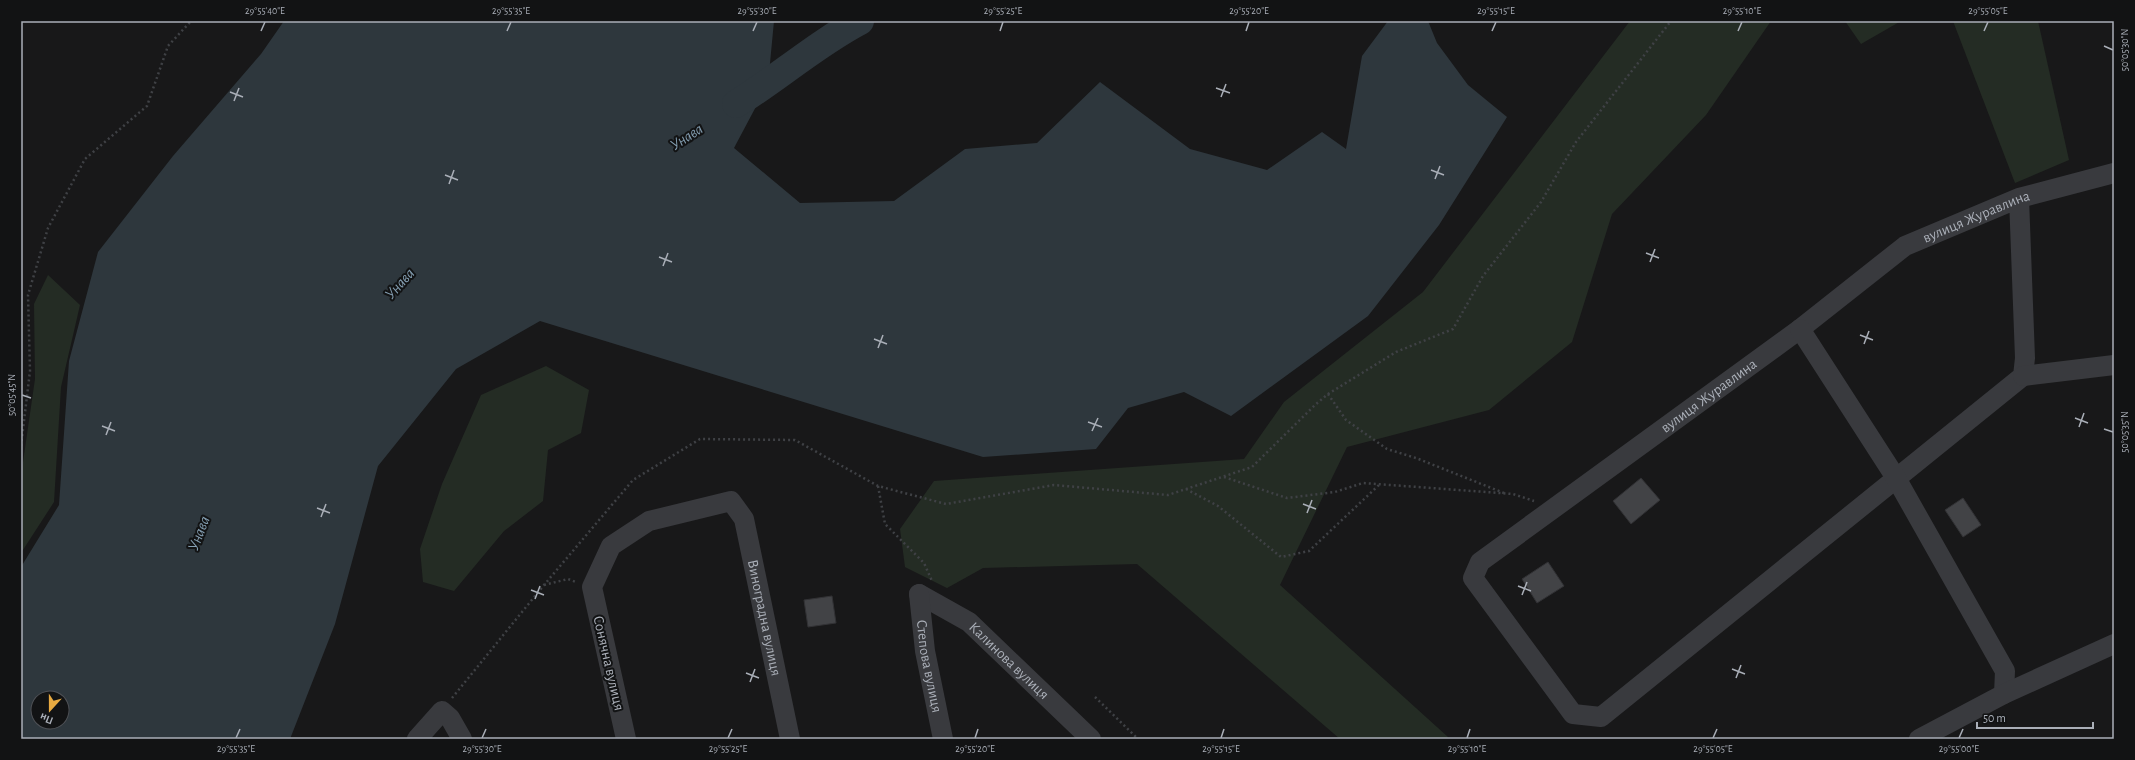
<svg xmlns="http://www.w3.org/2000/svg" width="2135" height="760" font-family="'Alegreya Sans',sans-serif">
	<rect width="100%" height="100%" fill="#181819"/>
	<g fill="#242c24">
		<path d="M 1630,21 L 1771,21 L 1706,115 L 1612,214 L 1572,342 L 1489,410 L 1347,447 L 1280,585 L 1448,737 L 1447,739 L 1340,739 L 1137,564 L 983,568 L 947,588 L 905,567 L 900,529 L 934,481 L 1244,459 L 1284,402 L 1423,292 Z"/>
		<path d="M 1845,21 L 1901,21 L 1861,44 Z"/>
		<path d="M 1953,21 L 2038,21 L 2069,160 L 2015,183 Z"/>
		<path d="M 48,275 L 80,305 L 61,387 L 54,502 L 21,553 L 21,476 L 35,379 L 34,304 Z"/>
		<path d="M 546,366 L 589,390 L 581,433 L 548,450 L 543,501 L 504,531 L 454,591 L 423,582 L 420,549 L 442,484 L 481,395 Z"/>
	</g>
	<path fill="#2e373d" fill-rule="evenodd" d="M 284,21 L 774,21 L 768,84 L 734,148 L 800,203 L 894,201 L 965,149 L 1037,143 L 1100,82 L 1190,149 L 1267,170 L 1322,132 L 1346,149 L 1362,56 L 1388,21 L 1428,21 L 1437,43 L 1468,85 L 1507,117 L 1439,225 L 1368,316 L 1231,416 L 1184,392 L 1128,408 L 1096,449 L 983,457 L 540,321 L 456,369 L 378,466 L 335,624 L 290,739 L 21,739 L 21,567 L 59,505 L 69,361 L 98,252 L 173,156 L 261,54 ZM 38,698 L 62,698 L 62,722 L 38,722 Z"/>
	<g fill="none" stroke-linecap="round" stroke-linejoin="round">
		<path stroke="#2e373d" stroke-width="28" d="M 736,104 C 778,78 816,44 860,21"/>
	</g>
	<g fill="#424346" stroke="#323235">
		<path d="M 1641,478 L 1660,500 L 1631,524 L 1613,501 Z"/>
		<path d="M 1963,498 L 1981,525 L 1963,537 L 1945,510 Z"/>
		<path d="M 1548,562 L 1564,586 L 1537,603 L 1522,579 Z"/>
		<path d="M 832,596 L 836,623 L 808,627 L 804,600 Z"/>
	</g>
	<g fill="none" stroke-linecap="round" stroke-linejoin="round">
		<g stroke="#3f4145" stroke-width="2.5" stroke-dasharray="2 3" stroke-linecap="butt">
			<path d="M 1328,394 L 1346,420 L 1387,449 L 1416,458 L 1504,493"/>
			<path d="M 21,446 L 30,371 L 28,295 L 48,228 L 85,159 L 147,106 L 168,46 L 191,21"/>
			<path d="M 1224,477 L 1287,498 L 1335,492 L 1363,483 L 1513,494 L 1534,501"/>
			<path d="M 878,486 L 885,524 L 924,563 L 932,581"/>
			<path d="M 1186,489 L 1218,506 L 1281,557 L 1309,551 L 1379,485"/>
			<path d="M 544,585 L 568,579 L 576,582"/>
			<path d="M 1095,697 L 1138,739"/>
			<path d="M 452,698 L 544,585 L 633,480 L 700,439 L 795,440 L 878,486 L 946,504 L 1054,485 L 1168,495 L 1252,467 L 1315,405 L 1328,394 L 1396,352 L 1453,329 L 1483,276 L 1541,202 L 1576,142 L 1671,21"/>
		</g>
		<g stroke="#393a3e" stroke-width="20">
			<path id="s1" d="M 2019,198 L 2025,358 L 2023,376 L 1601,717 L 1573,714 L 1473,578 L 1480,562 L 1800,329 L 1905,246 L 2019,198 L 2114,173"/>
			<path d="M 1800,329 L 1896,478 L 2005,671 L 2004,694"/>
			<path d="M 2023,376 L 2114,365"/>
			<path id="s2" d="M 919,594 L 969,622 L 1091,739"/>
			<path id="s3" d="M 919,594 L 925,651 L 943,739"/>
			<path d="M 417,739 L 442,711 L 450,718 L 462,739"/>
			<path id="s4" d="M 626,739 L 592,587 L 611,546 L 649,521 L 731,501 L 744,519 L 790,739"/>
			<path d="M 1919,739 L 2004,694 L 2114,644"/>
		</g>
	</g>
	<path fill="none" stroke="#aaafb8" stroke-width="1.5" d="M 261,31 L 265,22M 507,31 L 511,22M 753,31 L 757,22M 1000,31 L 1003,22M 1246,31 L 1249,22M 1492,31 L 1496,22M 1738,31 L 1742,22M 1984,31 L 1988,22M 2104,46 L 2113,50M 1216,88 L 1230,93M 230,92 L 243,97M 1221,97 L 1226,84M 234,101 L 239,88M 1431,170 L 1444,175M 445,175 L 458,180M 1435,179 L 1440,166M 449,184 L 454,170M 1646,253 L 1659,258M 659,257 L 672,262M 1650,262 L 1655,249M 663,266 L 668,253M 1860,335 L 1873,340M 874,339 L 887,344M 1864,344 L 1869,331M 878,348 L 883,335M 22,395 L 31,398M 2075,418 L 2088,423M 1088,422 L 1102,427M 102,426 L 115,431M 2079,427 L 2084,413M 2104,429 L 2113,432M 1092,431 L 1098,418M 106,435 L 111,422M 1303,504 L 1316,509M 317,508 L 330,513M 1307,513 L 1312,500M 321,517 L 326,504M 1518,586 L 1531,591M 531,590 L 544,595M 1522,595 L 1527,582M 535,599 L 540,586M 1732,669 L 1745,674M 746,673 L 759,678M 1736,678 L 1741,665M 750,682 L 755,669M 236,738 L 240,729M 482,738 L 486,729M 728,738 L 732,729M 975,738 L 978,729M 1221,738 L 1224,729M 1467,738 L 1470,729M 1713,738 L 1717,729M 1959,738 L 1963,729"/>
	<g text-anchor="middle" stroke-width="4" stroke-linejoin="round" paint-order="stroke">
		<g font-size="15" fill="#aaafb8" stroke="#121314">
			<text dy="5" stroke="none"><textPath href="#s1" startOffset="1542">вулиця Журавлина</textPath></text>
			<text dy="5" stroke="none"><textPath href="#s1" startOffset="1218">вулиця Журавлина</textPath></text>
			<text dy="5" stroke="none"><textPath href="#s4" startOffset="454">Виноградна вулиця</textPath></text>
			<text dy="5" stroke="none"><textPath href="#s2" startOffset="113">Калинова вулиця</textPath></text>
			<text transform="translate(609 663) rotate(77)" y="5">Сонячна вулиця</text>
			<text dy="5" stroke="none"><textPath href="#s3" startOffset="73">Степова вулиця</textPath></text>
		</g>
		<g font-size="16" font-style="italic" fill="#849eb1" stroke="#121314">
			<text transform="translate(686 136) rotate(-33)" y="6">Унава</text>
			<text transform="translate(399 283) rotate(-48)" y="6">Унава</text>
			<text transform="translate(198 533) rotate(-69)" y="6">Унава</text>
		</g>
	</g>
	<rect width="2135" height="760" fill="none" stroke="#121314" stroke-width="44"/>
	<g transform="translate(50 710) rotate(201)"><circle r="19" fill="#121314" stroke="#4f5156"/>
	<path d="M0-3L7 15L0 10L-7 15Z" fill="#e8aa41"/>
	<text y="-6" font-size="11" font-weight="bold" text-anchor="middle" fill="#aaafb8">Пн</text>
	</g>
	<path d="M1977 722v6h116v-6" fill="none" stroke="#aaafb8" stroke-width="2"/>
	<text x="1983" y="722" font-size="12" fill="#aaafb8" stroke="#121314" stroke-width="3" paint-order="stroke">50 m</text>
	<rect x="22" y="22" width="2091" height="716" fill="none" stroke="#aaafb8" stroke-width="1.5"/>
	<g font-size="10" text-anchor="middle" fill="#aaafb8">
		<text x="265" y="14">29°55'40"E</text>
		<text x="511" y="14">29°55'35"E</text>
		<text x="757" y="14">29°55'30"E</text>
		<text x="1003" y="14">29°55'25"E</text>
		<text x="1249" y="14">29°55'20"E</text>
		<text x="1496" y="14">29°55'15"E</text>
		<text x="1742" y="14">29°55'10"E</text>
		<text x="1988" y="14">29°55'05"E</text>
		<text transform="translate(2124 50) rotate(-90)" y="4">50°05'30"N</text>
		<text transform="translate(11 395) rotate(-90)" y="4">50°05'45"N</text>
		<text transform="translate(2124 432) rotate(-90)" y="4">50°05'35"N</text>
		<text x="236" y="752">29°55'35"E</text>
		<text x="482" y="752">29°55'30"E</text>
		<text x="728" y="752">29°55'25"E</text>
		<text x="975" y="752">29°55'20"E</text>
		<text x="1221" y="752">29°55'15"E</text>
		<text x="1467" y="752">29°55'10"E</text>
		<text x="1713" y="752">29°55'05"E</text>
		<text x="1959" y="752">29°55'00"E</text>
	</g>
</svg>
